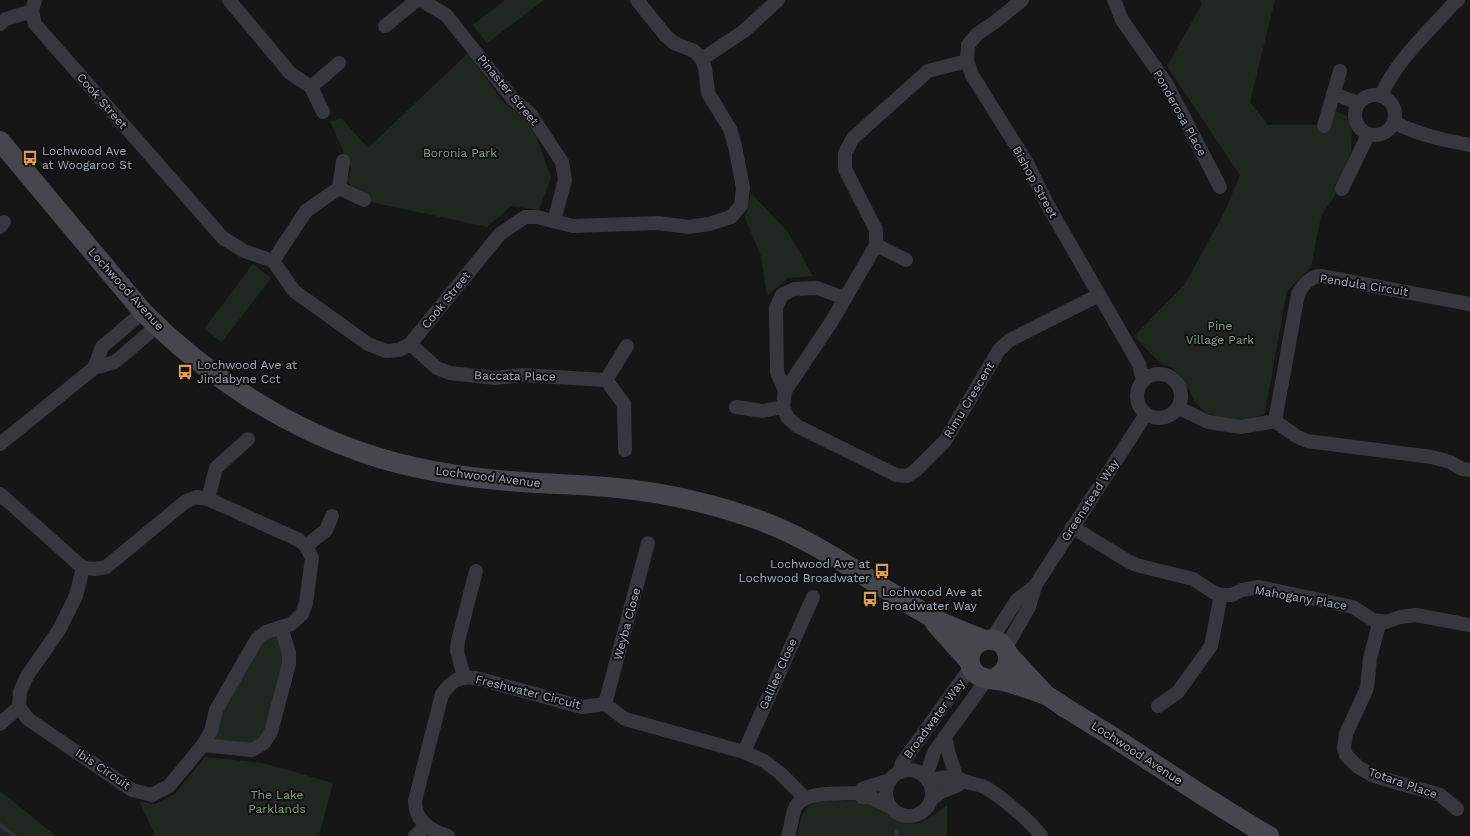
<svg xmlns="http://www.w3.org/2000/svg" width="1470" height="836" font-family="'Work Sans',sans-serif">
	<rect width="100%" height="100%" fill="#161617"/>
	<g fill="#202720">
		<path d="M 505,0 L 544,0 L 487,43 L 473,25 Z"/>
		<path d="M 1200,0 L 1275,0 L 1250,102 L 1268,125 L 1317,125 L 1335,111 L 1347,116 L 1352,130 L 1351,152 L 1334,197 L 1321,216 L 1311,267 L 1287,291 L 1265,413 L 1251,419 L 1233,420 L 1208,414 L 1195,403 L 1190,391 L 1173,368 L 1161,364 L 1134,336 L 1185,284 L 1224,213 L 1240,175 L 1167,66 L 1202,4 Z"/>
		<path d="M 468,53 L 503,102 L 525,119 L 536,136 L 551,177 L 539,210 L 511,206 L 487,227 L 371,202 L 354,191 L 347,180 L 351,169 L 330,121 L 342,119 L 368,148 Z"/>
		<path d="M 751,193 L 788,232 L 813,276 L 788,278 L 767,296 L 761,256 L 745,218 Z"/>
		<path d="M 253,264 L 271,278 L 222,342 L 204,329 Z"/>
		<path d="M 281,627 L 289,653 L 264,743 L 203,745 L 257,639 Z"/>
		<path d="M 205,757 L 263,763 L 333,783 L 319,836 L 155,836 L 140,802 L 155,804 L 174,795 Z"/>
		<path d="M 0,791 L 56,836 L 0,836 Z"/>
		<path d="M 824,800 L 868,802 L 884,807 L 898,819 L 918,823 L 930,818 L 947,805 L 947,836 L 797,836 C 802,815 801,806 824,800 Z"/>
	</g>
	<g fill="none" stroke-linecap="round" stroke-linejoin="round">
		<g stroke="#2d353b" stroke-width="4">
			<path d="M 0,825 L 15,836"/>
			<path d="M 897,836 L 897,831"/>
		</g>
		<g stroke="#37383c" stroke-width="14">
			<path d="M 35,0 L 32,11 L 35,24 L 223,238 L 244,251 L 273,261 L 294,291 L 368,344 L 386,351 L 399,350 L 410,344 L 500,234 L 525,217 L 537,217 L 573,226 L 658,223 L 689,227 L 709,224 L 731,217 L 741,205 L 743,188 L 735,146 L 730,129 L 708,93 L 705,68 L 702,59 L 694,51 L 674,43 L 666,36 L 637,0"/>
			<path d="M 229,0 L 290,73 L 311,87 L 323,112"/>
			<path d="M 421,0 L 446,15 L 513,99 L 531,115 L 562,162 L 565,180 L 554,221"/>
			<path d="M 1022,0 L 995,22 L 977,34 L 968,45 L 967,61 L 972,75 L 1027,163 L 1047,204 L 1139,364 L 1143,380"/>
			<path d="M 1114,0 L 1122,20 L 1166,83 L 1220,187"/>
			<path d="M 0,24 L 6,19 L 32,11"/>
			<path d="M 385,26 L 417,0"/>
			<path d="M 702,59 L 744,31 L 778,0"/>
			<path d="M 967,61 L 928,71 L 853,138 L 845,153 L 845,169 L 876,230 L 876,245 L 832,321 L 785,391 L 783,407 L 788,418 L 797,426 L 896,475 L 907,476 L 916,470 L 945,441 L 999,350 L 1010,340 L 1099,295"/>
			<path d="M 311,87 L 339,63"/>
			<path d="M 1333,94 L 1359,103"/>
			<circle cx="1375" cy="115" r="20"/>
			<path d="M 1381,96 C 1394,63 1429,31 1453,4 L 1458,0"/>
			<path d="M 1394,122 C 1418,135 1444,140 1470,145"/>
			<path d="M 1324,126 L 1340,71"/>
			<path d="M 343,161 L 339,188 L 364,200"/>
			<path d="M 1342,189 L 1368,135"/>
			<path d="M 0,227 L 4,222"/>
			<path d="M 876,245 L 906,260"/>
			<path d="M 273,261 L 306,211 L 339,188"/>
			<path d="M 410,344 L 437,368 L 450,373 L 495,378 L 522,375 L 606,380 L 624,404 L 625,450"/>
			<path d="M 94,368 L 102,347 L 143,312"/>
			<circle cx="1159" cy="396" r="22"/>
			<path d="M 606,380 L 627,346"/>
			<path d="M 785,391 L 777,372 L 776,308 L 782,295 L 794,289 L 817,288 L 845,298"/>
			<path d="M 736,407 L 763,411 L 783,407"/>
			<path d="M 1179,408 L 1208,422 L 1241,427 L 1275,421 L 1296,436 L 1307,441 L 1432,457 L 1450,462 L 1462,469 L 1470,470"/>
			<path d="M 1275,421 L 1298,294 C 1303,285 1310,276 1321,276 L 1470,304"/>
			<path d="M 0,444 L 94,368 L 115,362 L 157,326"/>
			<path d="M 0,494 L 83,568"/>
			<path d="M 196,497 L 208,499 L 299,540 L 306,546 L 312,558 L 306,603 L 302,614 L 291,624 L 266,632 L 257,639 L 216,710 L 211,731 L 203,745 L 169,786 L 152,795 L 132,790 L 28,719 L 19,707 L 20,692 L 27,676 L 59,630 L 76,596 L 83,568 L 95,569 L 106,567 L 185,502 Z"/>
			<path d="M 208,499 L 216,468 L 248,439"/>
			<path d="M 1072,527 L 1128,561 L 1136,565 L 1193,579 L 1213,592 L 1221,595 L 1232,595 L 1242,590 L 1259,587 L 1353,607 L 1373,620 L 1380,621 L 1386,622 L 1400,617 L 1416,615 L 1470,625"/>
			<path d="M 306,546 L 326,530 L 332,516"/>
			<path d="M 1380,621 L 1370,658 L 1367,688 L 1346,734 L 1344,748 L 1346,755 L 1358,767 L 1374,776 L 1440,795 L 1457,809"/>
			<path d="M 991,640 L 1017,600 L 1035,586"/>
			<path d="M 1005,649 L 1029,607 L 1035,586 L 1146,414"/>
			<path d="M 464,677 L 457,651 L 458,641 L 476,571"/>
			<path d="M 605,704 L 648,543"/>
			<path d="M 1158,706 L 1178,692 L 1211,646 L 1221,595"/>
			<path d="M 0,724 L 19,707"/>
			<path d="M 945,737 L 949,754 L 956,776"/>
			<path d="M 203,745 L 252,750 L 264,743 L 271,732 L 289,664 L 289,653 L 281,627"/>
			<path d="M 744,752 L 813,597"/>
			<circle cx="909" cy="793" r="23"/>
			<path d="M 900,772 L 902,763 L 971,667"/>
			<path d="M 926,777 L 934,752 L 987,679"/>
			<path d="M 928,780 L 956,776 C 963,783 972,783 982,786 C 996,792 1033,823 1041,836"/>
			<path d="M 859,793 L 862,789 L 890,780"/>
			<path d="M 932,799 L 941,792 L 958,785 L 961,780"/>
			<path d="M 415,836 L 426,826"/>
			<path d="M 448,836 C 436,833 422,825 417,813 C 416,810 415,805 415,801 L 442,694 C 453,680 458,676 476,678 L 582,707 L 605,704 L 625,719 L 744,752 L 764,761 L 780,773 L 805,798"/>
			<path d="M 788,836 C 791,828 792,813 796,806 C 806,790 843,794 859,793 L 862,797 L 871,797 L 890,807"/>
		</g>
		<g stroke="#45474c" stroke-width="20">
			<path d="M 0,141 L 143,312 C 205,374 281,425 364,453 C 410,469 461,477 509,481 C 542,484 574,484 607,487 C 655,491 702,501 747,516 C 813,537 867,580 926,614 C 944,625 965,632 985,640"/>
			<path d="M 935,623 L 969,661"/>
			<path d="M 1008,654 L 1044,693"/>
			<path d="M 993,679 C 1019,667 1008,636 986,640 C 971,642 964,661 975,673 C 982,680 994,679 1003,681 C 1017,685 1030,689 1043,694 C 1051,697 1057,702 1064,707 C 1078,715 1091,724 1105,732 C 1160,767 1213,804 1269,836"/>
		</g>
	</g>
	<defs>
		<symbol id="bus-bare" viewBox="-9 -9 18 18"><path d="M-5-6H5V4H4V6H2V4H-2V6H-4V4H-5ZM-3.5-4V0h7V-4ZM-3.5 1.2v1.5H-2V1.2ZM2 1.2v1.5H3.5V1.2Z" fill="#e7a23e" stroke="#111112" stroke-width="2.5" paint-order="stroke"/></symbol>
	</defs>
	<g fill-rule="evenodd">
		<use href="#bus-bare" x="19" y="147" width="22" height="22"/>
		<use href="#bus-bare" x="174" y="361" width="22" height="22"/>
		<use href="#bus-bare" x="871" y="560" width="22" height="22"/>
		<use href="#bus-bare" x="859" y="588" width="22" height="22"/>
	</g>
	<g text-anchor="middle" stroke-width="4" stroke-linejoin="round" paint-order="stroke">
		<g font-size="12" fill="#a8aeb7" stroke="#111112">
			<text transform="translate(508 90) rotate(50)" y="4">Pinaster Street</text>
			<text transform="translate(102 101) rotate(49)" y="4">Cook Street</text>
			<text transform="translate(1180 113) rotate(61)" y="4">Ponderosa Place</text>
			<text transform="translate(1035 182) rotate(61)" y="4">Bishop Street</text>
			<text transform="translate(1364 285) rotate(9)" y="4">Pendula Circuit</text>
			<text transform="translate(126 289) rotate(48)" y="4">Lochwood Avenue</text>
			<text transform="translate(446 300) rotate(-51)" y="4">Cook Street</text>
			<text transform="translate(515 376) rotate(1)" y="4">Baccata Place</text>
			<text transform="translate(969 400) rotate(-59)" y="4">Rimu Crescent</text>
			<text transform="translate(488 477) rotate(7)" y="4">Lochwood Avenue</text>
			<text transform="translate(1090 500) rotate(-57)" y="4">Greenstead Way</text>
			<text transform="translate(1301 598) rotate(10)" y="4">Mahogany Place</text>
			<text transform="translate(627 624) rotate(-75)" y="4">Weyba Close</text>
			<text transform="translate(778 674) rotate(-66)" y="4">Galilee Close</text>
			<text transform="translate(528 692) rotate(14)" y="4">Freshwater Circuit</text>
			<text transform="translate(934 719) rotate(-54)" y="4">Broadwater Way</text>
			<text transform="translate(1137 753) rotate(33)" y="4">Lochwood Avenue</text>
			<text transform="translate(103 769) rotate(34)" y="4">Ibis Circuit</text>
			<text transform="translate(1403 783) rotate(19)" y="4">Totara Place</text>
		</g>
		<g font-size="12" fill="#a8aeb7" stroke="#111112" text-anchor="start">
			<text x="42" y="155">Lochwood Ave<tspan x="42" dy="14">at Woogaroo St</tspan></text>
			<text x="197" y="369">Lochwood Ave at<tspan x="197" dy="14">Jindabyne Cct</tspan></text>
			<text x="870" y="568" text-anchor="end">Lochwood Ave at<tspan x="870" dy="14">Lochwood Broadwater</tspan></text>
			<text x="882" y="596">Lochwood Ave at<tspan x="882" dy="14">Broadwater Way</tspan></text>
		</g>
		<g font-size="12" fill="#81a181" stroke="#111112">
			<text x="460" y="157">Boronia Park</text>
			<text x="1220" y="330">Pine<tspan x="1220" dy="14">Village Park</tspan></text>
			<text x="277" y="799">The Lake<tspan x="277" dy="14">Parklands</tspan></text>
		</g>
	</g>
</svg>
